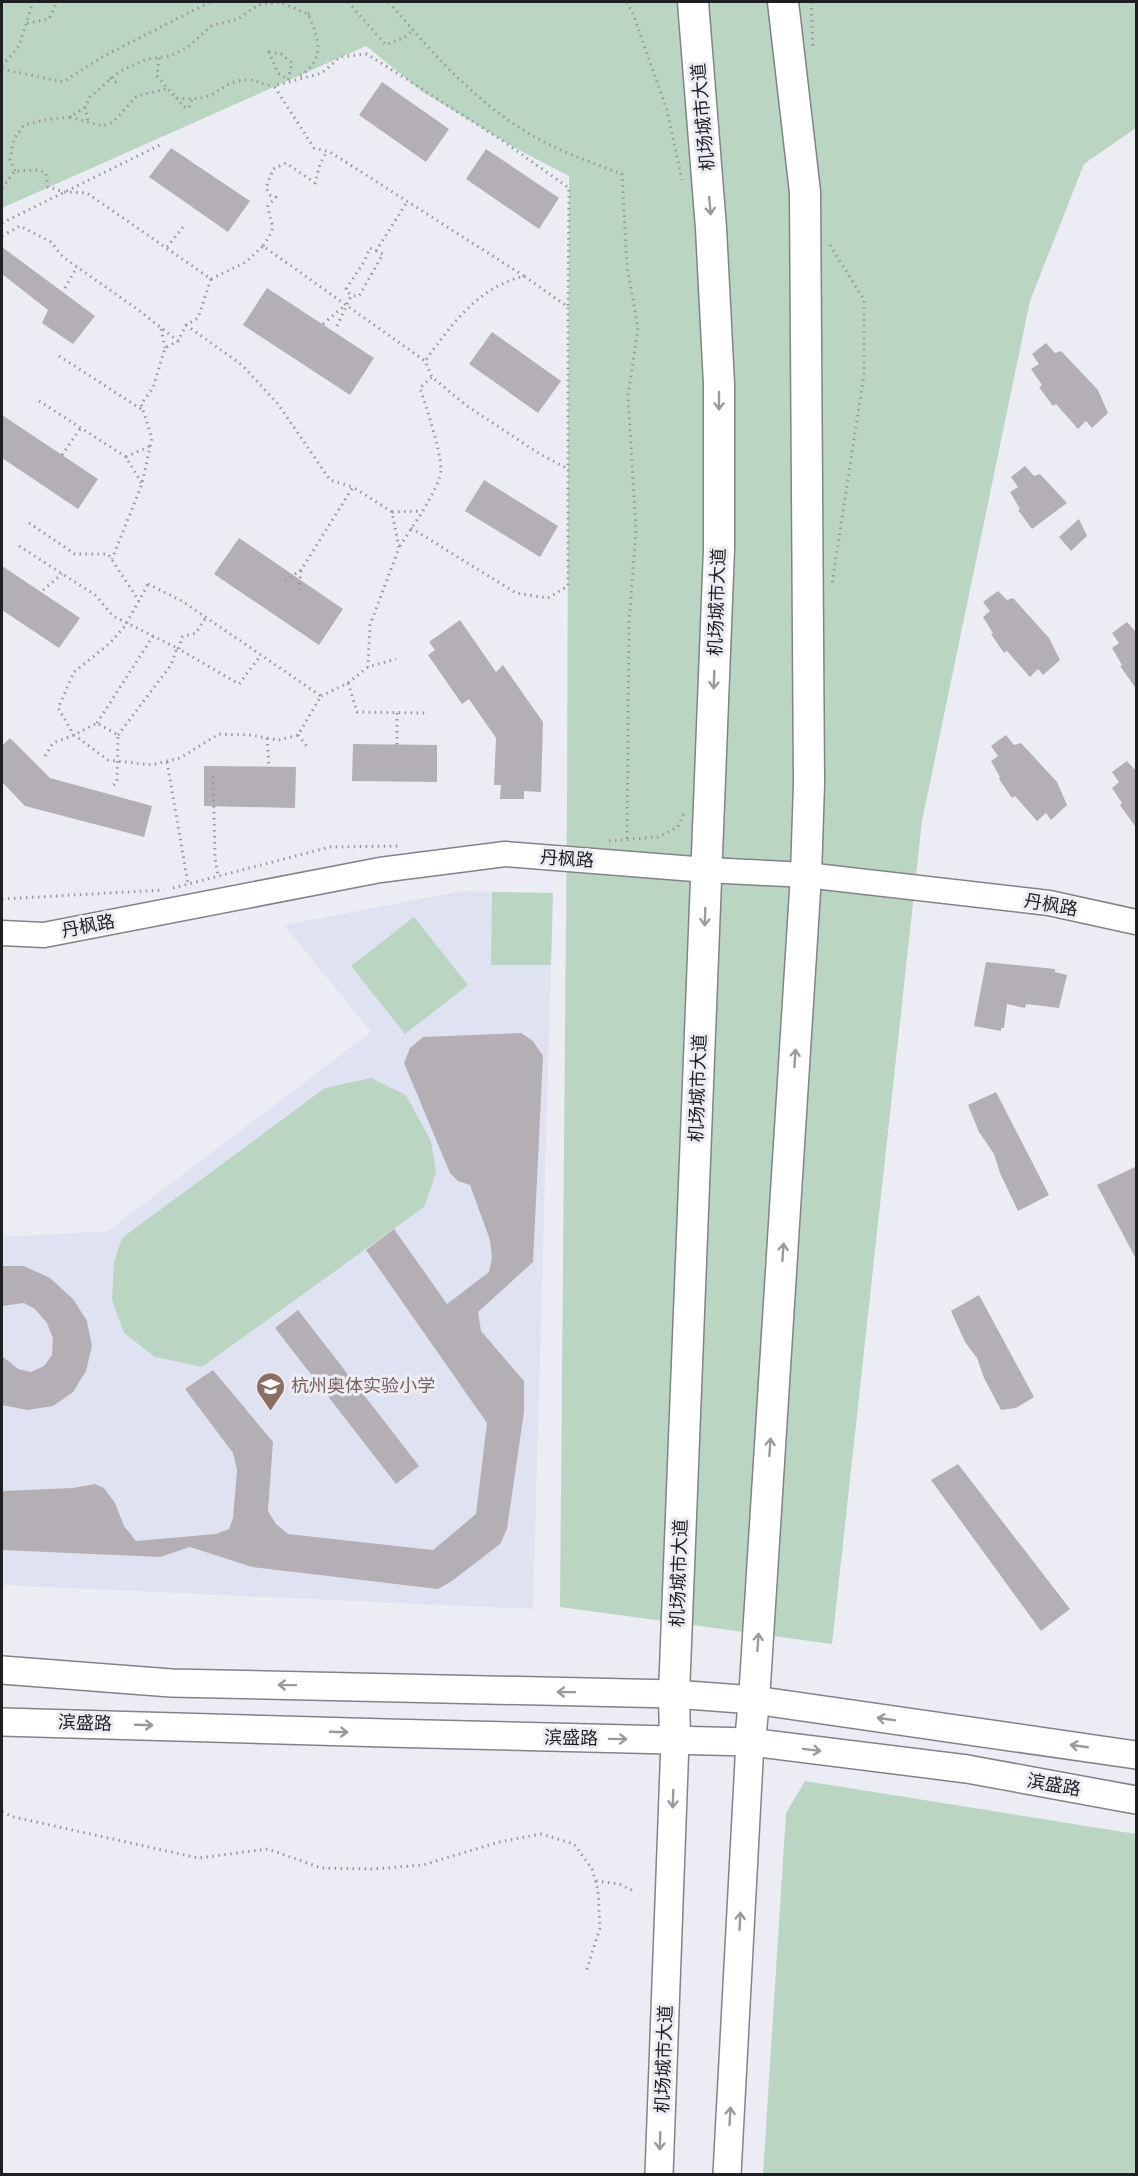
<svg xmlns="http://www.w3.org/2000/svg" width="1138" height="2176" font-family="Cabin,'Noto Sans SC',sans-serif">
	<rect width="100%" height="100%" fill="#ecedf4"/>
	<path fill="#dfe3f1" d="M 462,891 L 553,893 L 533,1609 L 2,1585 L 2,1237 L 108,1231 L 371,1032 L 284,925 Z"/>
	<g fill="#bbd5c3">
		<path d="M 2,2 L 1136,2 L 1136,128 L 1084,164 L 1030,301 L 922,821 L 832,1644 L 560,1607 L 567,802 L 569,176 L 515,148 L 423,92 L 366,46 L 2,208 Z"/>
		<path d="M 492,892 L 553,893 L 551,965 L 491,965 Z"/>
		<path d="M 414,917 L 468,985 L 405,1034 L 351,966 Z"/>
		<path d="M 371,1078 L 406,1095 L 431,1141 L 436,1173 L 424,1207 L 202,1367 L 155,1357 L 124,1333 L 112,1300 L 114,1262 L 122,1238 L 325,1088 Z"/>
		<path d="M 805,1781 L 1136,1834 L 1136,2174 L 763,2174 L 786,1813 Z"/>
	</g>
	<g fill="#b4afb4">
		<path d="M 382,82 L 449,129 L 426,162 L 359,115 Z"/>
		<path d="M 171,148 L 250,201 L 228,232 L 149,177 Z"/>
		<path d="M 486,149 L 559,198 L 539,229 L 466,179 Z"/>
		<path d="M 2,247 L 95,316 L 73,344 L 42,323 L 48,310 L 2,274 Z"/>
		<path d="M 267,288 L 374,358 L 350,395 L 243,325 Z"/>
		<path d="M 492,332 L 561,381 L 538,413 L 469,364 Z"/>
		<path d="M 1046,343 L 1055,353 L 1061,351 L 1098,390 L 1108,413 L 1092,428 L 1086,421 L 1078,429 L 1056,404 L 1053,406 L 1039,387 L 1042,385 L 1031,369 L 1039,364 L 1032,354 Z"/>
		<path d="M 2,415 L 98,479 L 78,509 L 2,458 Z"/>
		<path d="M 1025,466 L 1034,476 L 1040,474 L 1067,503 L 1032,529 L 1018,510 L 1020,509 L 1010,492 L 1018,487 L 1011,477 Z"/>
		<path d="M 484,480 L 558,526 L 540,557 L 465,511 Z"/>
		<path d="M 1079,519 L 1087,536 L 1071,551 L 1059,537 Z"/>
		<path d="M 239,538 L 343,609 L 319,645 L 214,574 Z"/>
		<path d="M 2,566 L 80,618 L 59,648 L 2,610 Z"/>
		<path d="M 998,591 L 1007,600 L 1013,598 L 1049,638 L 1060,660 L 1043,675 L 1038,669 L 1030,677 L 1007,651 L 1004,653 L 991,634 L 993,633 L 983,617 L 990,611 L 983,602 Z"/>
		<path d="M 460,620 L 496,672 L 503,665 L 543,722 L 541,792 L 524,791 L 524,799 L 500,799 L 501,785 L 494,785 L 496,738 L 469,699 L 462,704 L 428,655 L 435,650 L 429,642 Z"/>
		<path d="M 1127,622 L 1137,633 L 1137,690 L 1120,666 L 1122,665 L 1112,648 L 1119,643 L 1112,633 Z"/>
		<path d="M 1006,735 L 1014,745 L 1021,743 L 1057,782 L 1067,805 L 1051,820 L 1046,813 L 1037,821 L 1015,796 L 1012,798 L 999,779 L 1000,777 L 991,761 L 998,756 L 991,746 Z"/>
		<path d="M 10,738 L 50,778 L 152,806 L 144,837 L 25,806 L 2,782 L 2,746 Z"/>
		<path d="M 353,744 L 437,745 L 437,782 L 352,781 Z"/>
		<path d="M 1127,761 L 1137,772 L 1137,829 L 1120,805 L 1122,803 L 1112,788 L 1119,782 L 1112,772 Z"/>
		<path d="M 204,766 L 296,767 L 295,808 L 204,806 Z"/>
		<path d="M 986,962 L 1055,969 L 1055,972 L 1067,975 L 1059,1008 L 1026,1004 L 1025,1008 L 1007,1004 L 1004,1028 L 1001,1028 L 1001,1031 L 974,1026 Z"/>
		<path d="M 521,1033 L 533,1041 L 543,1056 L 533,1262 L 478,1312 L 481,1331 L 524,1381 L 524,1412 L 507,1529 L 500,1544 L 452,1581 L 438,1589 L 252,1567 L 190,1547 L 160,1557 L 2,1550 L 2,1491 L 73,1488 L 95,1484 L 104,1488 L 115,1503 L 124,1526 L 136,1541 L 216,1534 L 229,1529 L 233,1518 L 237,1470 L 233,1453 L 185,1389 L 213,1370 L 273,1442 L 268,1511 L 276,1524 L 288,1534 L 433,1550 L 476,1514 L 487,1423 L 366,1250 L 394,1229 L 447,1304 L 489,1272 L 492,1258 L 490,1240 L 470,1185 L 458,1181 L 450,1173 L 404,1063 L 410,1048 L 423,1037 Z"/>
		<path d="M 996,1092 L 1049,1195 L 1018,1211 L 1000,1173 L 994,1154 L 979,1132 L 968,1105 Z"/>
		<path d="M 1137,1166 L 1137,1261 L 1097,1185 Z"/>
		<path d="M 2,1266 L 24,1266 L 50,1278 L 73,1299 L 87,1321 L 92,1346 L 86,1371 L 73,1392 L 53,1406 L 27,1410 L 2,1405 L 2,1356 L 18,1369 L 31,1372 L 44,1366 L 52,1355 L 53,1338 L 47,1323 L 35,1309 L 24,1303 L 2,1306 Z"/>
		<path d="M 979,1295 L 1034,1397 L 1016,1408 L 1001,1410 L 984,1378 L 977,1358 L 965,1342 L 951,1311 Z"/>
		<path d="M 298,1310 L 419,1466 L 396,1484 L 275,1328 Z"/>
		<path d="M 958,1464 L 1070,1609 L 1041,1631 L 931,1480 Z"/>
	</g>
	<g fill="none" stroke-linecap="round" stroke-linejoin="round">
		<defs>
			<path id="tertiary" d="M 2,933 L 44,935 L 380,870 L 505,854 L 707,870 L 806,875 L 1049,903 L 1136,922"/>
			<g id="secondary">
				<path d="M 2,1670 L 171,1683 L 674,1694 L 754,1700 L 1136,1755"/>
				<path d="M 2,1722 L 386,1733 L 750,1742 L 967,1769 L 1136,1800"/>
				<path d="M 659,2174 L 675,1741"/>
				<path d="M 727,2174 L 750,1742"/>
			</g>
			<g id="primary">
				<path d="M 675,1741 L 674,1694 L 719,549 L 719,384 L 711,228 L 693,2"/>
				<path d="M 750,1742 L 754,1700 L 806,875 L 809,784 L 805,192 L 783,2"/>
			</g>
		</defs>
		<use href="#tertiary" stroke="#828389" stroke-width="27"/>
		<use href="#secondary" stroke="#828389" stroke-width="30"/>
		<use href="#primary" stroke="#828389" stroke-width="33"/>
		<g stroke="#98999e" stroke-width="3" stroke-dasharray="1.5 4.5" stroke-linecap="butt">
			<path d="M 348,2 L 386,45 L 405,37 L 413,30"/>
			<path d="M 389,2 C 431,52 476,103 533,136 C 561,152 593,163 622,174 L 627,266 L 638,328 L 628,396 L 636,530 L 629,623 L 627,840"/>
			<path d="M 627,2 L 633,14 L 667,110 L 682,180"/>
			<path d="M 811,2 L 813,48"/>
			<path d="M 308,14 L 314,15"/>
			<path d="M 27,23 L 49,19 L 57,2"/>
			<path d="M 269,52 L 281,54 L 292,63 L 288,80 L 278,73 Z"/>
			<path d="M 159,58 L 157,76 L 176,98 C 188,99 201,100 213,94 C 221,89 228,83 238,81 C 257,77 259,85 274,86"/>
			<path d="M 2,66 L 19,46 L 33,2"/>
			<path d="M 2,69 L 63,82 L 102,57 L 210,2"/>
			<path d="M 110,78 L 117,83"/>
			<path d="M 176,98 L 184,107 L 189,108 L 192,100"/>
			<path d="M 85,107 L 88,122"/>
			<path d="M 70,117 L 102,126 L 113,122 L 137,96 L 166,89"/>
			<path d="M 15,171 L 10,160 L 14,139 L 24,125 L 44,120 L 70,117 L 85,107 L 90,97 L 120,71 L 147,59 L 170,56 L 188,47 L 211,26 L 238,19 L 258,5 L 280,2 L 308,14 C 320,41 326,60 297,78"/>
			<path d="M 2,188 L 15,171 L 37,170 L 46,173 L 48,187 L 64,192 L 87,193 L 211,279 L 198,318 L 186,325 L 178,341 L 165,348 L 153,388 L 141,404 L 152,438 L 142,484 L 112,559"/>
			<path d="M 2,223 L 162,144"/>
			<path d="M 2,236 L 20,226 L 51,242 L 63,257 L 137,309 L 178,341"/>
			<path d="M 2,244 L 2,248"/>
			<path d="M 830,245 L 864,300 L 864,374 L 832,584"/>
			<path d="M 263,246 C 278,223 271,230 268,206 L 276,197 L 270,195 L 266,188 L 273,169 L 286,163 L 315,183 L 320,164 L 327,151"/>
			<path d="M 167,247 L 183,227"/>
			<path d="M 376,251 L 407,202"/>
			<path d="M 524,276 L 330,152 L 314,148 L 274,86 L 322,73 L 340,57 L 367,54 L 500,139 L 569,188 L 568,307"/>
			<path d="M 211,279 L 246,262 L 263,246 L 425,361 L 432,377 L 467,406 L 540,454 L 568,469"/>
			<path d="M 65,288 L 77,267"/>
			<path d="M 323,324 L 344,306"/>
			<path d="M 186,325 L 242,365 L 278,404 L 330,480 L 353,487"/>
			<path d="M 337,326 L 351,296 L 359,296 L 383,254 L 370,248 L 364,262 L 346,289 L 351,296"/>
			<path d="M 161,329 L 165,348"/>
			<path d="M 59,356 L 141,409"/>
			<path d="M 39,401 L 126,457 L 142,484"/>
			<path d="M 62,455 L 80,429"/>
			<path d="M 126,457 L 150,446"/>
			<path d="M 392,512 L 422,511"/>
			<path d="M 29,523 L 75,554 L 108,554 L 139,601"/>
			<path d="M 411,528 L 516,593 L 548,598 L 568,586 L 568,307 L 524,276 C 477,288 452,324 425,361"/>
			<path d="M 19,546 L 95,595 L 113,616 L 177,648 L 171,665 L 118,735"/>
			<path d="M 400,546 C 410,530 441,487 441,469 C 440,447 427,410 420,388 L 432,377"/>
			<path d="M 285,581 L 301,570 L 353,487 L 392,512 L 399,548 L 370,625 L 368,667"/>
			<path d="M 148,584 L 182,601 L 321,696 L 298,735 L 279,740 L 250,735 L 219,734 L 180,758 L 167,761 L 152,765 L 117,761 L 108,760 L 74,735 L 58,708 L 74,672 L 110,643 L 125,626 Z"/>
			<path d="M 43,590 L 62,574"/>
			<path d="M 299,590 L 301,570"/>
			<path d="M 177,648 L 239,684 L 261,655"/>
			<path d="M 179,649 L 182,637 L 196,633 L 206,617"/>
			<path d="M 348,683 L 357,712 L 426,713"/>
			<path d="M 321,696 L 348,683 L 368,667 L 396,659"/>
			<path d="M 397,713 L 397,745"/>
			<path d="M 97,723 L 153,636"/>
			<path d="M 298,735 L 309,749"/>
			<path d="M 267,738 L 269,767"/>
			<path d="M 45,756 L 53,743 L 74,735 L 97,723 L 118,735 L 117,782 L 110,788"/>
			<path d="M 167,762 L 188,884"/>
			<path d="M 213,776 L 215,858 L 218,876"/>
			<path d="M 609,841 L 658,837 L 678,827 L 685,810"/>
			<path d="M 173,888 L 330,847 L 398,846"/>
			<path d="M 2,899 L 164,890"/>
			<path d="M 2,1812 L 14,1817 L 198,1858 L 268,1849 L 321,1868 L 373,1869 L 423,1865 L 499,1842 L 541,1834 L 574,1844 L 592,1869 L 598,1890 L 600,1928 L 586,1972"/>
			<path d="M 596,1881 L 619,1884 L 632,1890"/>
		</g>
		<use href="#tertiary" stroke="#fff" stroke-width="24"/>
		<use href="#secondary" stroke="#fff" stroke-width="27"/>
		<use href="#primary" stroke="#fff" stroke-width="30"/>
	</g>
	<defs><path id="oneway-shaft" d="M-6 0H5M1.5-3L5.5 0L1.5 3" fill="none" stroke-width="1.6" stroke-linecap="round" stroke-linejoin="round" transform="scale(1.5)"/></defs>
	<g stroke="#9a9a9b">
		<use href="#oneway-shaft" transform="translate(710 206) rotate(85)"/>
		<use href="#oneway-shaft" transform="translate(719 401) rotate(90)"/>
		<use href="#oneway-shaft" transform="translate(714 680) rotate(92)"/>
		<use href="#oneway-shaft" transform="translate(705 917) rotate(92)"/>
		<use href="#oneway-shaft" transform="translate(795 1058) rotate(-86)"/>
		<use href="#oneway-shaft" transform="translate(783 1252) rotate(-86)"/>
		<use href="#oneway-shaft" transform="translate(770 1447) rotate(-86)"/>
		<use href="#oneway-shaft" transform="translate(758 1642) rotate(-86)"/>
		<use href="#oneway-shaft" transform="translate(287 1685) rotate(-179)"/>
		<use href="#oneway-shaft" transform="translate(566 1692) rotate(-179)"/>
		<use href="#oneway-shaft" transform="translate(886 1719) rotate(-172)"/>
		<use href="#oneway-shaft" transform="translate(144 1725) rotate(2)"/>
		<use href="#oneway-shaft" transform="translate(339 1732) rotate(2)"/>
		<use href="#oneway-shaft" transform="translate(618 1739) rotate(1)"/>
		<use href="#oneway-shaft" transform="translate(1079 1746) rotate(-172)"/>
		<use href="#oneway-shaft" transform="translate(812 1750) rotate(7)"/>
		<use href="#oneway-shaft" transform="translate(673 1799) rotate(92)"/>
		<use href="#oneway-shaft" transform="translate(740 1921) rotate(-87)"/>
		<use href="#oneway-shaft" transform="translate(730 2116) rotate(-87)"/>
		<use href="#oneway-shaft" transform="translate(660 2141) rotate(92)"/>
	</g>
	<defs>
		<symbol id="school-pin" viewBox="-11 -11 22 30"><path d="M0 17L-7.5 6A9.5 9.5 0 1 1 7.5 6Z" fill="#8d6e63" stroke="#ecedf4"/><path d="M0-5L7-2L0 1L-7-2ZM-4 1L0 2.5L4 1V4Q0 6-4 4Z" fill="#fff"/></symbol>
	</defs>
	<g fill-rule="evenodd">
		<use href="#school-pin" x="254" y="1370" width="33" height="45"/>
	</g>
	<g text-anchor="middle" stroke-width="6" stroke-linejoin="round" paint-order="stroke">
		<g font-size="18" fill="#1e1f21" stroke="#ecedf4">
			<text transform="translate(703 117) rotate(-95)" y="6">机场城市大道</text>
			<text transform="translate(717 602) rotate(-88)" y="6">机场城市大道</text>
			<text transform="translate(567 859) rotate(4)" y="6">丹枫路</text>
			<text transform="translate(1051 905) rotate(10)" y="6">丹枫路</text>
			<text transform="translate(88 926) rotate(-11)" y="6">丹枫路</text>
			<text transform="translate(698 1088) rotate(-88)" y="6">机场城市大道</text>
			<text transform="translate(679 1573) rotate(-88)" y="6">机场城市大道</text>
			<text transform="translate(85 1723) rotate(2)" y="6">滨盛路</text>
			<text transform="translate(571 1738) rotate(1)" y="6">滨盛路</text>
			<text transform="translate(1054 1785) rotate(10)" y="6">滨盛路</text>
			<text transform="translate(664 2059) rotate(-88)" y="6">机场城市大道</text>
		</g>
		<g font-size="18" fill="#785e54" stroke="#ecedf4" text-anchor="start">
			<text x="291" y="1392">杭州奥体实验小学</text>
		</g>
	</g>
	<rect width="1138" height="2176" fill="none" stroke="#1e1f21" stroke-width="6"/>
</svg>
